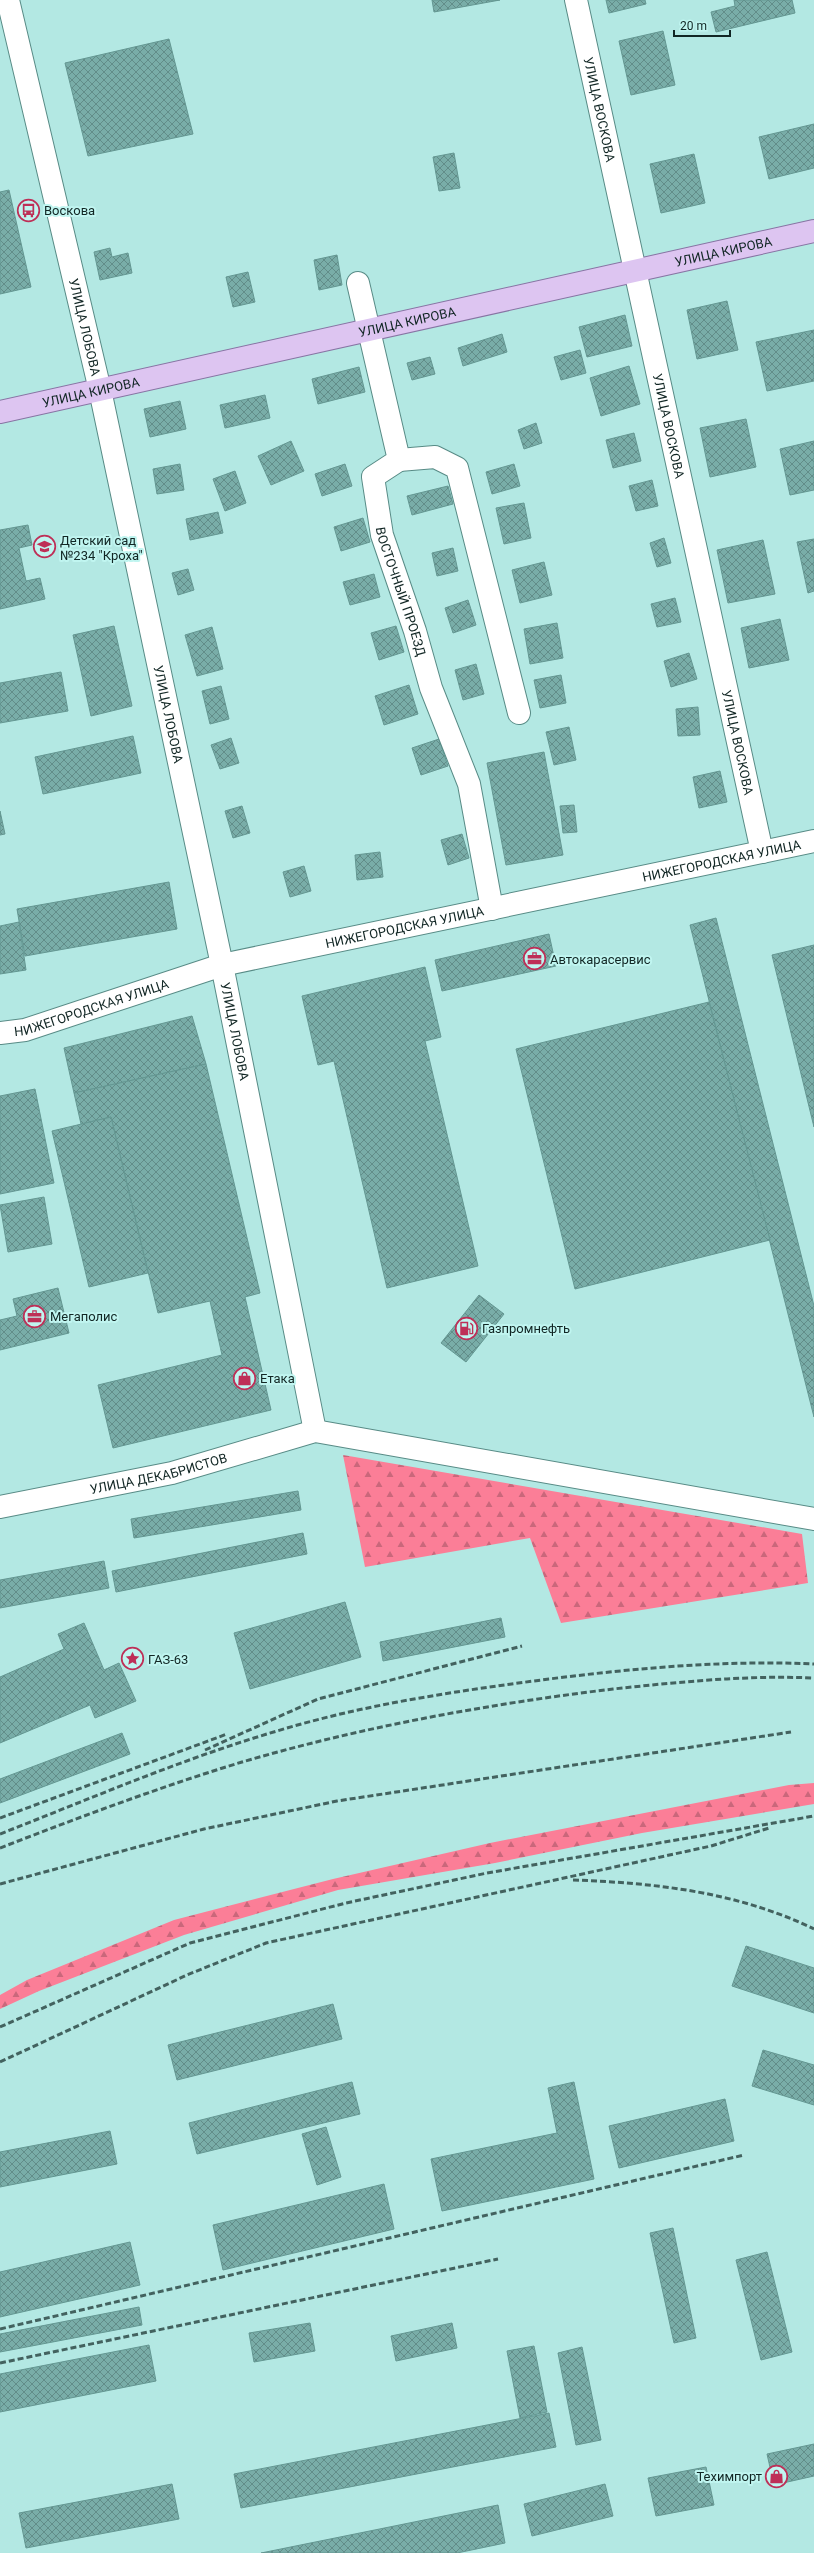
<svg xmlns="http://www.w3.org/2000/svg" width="814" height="2553" font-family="Roboto,sans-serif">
	<defs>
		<pattern id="forest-firs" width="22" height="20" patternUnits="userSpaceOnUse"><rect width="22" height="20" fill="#fb7e97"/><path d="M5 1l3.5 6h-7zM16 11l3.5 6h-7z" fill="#ca677b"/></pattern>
		<pattern id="building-cross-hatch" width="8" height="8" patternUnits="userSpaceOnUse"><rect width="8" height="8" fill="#79ada8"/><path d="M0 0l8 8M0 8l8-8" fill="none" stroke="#628d89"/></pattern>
	</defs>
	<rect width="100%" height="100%" fill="#b3e8e3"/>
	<g fill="url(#forest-firs)">
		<path d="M 343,1455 L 802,1534 L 808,1583 L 561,1623 L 530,1538 L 365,1567 Z"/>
		<path d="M 814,1783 L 814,1804 L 642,1833 L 495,1863 L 338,1890 L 184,1935 L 39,1991 L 0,2009 L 0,1995 L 27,1980 L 174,1920 L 333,1879 L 490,1843 L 789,1785 Z"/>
	</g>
	<g fill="url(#building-cross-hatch)" stroke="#649792">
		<path d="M 432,0 L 500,0 L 434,12 Z"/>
		<path d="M 606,0 L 645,0 L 646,4 L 609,13 Z"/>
		<path d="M 734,0 L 792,0 L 795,13 L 716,32 L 711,12 L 735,6 Z"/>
		<path d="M 663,31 L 675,85 L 631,95 L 619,41 Z"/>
		<path d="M 169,39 L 193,134 L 88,156 L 65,63 Z"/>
		<path d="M 814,124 L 814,168 L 769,179 L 759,137 Z"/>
		<path d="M 454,153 L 460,188 L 439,191 L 433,157 Z"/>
		<path d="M 694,154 L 705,203 L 661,213 L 650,164 Z"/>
		<path d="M 9,190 L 31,287 L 0,294 L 0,192 Z"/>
		<path d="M 110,248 L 112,257 L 128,253 L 132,273 L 100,280 L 94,252 Z"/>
		<path d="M 337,255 L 342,285 L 319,290 L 314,260 Z"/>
		<path d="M 248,272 L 255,302 L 233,307 L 226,277 Z"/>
		<path d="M 727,301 L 738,350 L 697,359 L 687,310 Z"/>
		<path d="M 625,315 L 632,346 L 587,357 L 579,327 Z"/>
		<path d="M 814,330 L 814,381 L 767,391 L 756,342 Z"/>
		<path d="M 502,334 L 507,352 L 463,366 L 458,348 Z"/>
		<path d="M 580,350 L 586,373 L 561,380 L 554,357 Z"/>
		<path d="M 430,357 L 435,374 L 412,380 L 407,363 Z"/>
		<path d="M 629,366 L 640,404 L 601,416 L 590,378 Z"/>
		<path d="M 359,367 L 365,392 L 318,404 L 312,379 Z"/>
		<path d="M 265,395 L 270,418 L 225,428 L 220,405 Z"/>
		<path d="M 180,401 L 186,429 L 150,437 L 144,409 Z"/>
		<path d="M 746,419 L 756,467 L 710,477 L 700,428 Z"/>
		<path d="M 536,423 L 542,443 L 524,449 L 518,430 Z"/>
		<path d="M 634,433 L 641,461 L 613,468 L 606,440 Z"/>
		<path d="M 291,441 L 304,471 L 271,485 L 258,456 Z"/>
		<path d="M 814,441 L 814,490 L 790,495 L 780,449 Z"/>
		<path d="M 180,464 L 184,490 L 157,494 L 153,469 Z"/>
		<path d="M 345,464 L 352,486 L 322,496 L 315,474 Z"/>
		<path d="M 514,464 L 520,486 L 492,494 L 486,472 Z"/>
		<path d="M 235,471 L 246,503 L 225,511 L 213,479 Z"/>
		<path d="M 652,480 L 658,506 L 636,511 L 629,486 Z"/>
		<path d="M 448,486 L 453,504 L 412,515 L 407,496 Z"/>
		<path d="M 524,503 L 531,538 L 504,544 L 496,508 Z"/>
		<path d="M 218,512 L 223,533 L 190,540 L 186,519 Z"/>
		<path d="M 363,518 L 370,542 L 341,551 L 334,527 Z"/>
		<path d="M 28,525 L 32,545 L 19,548 L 26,581 L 40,578 L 45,599 L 0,609 L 0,530 Z"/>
		<path d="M 664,538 L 671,563 L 657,567 L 650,543 Z"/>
		<path d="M 814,539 L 814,591 L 808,593 L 797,542 Z"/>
		<path d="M 763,540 L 775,594 L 728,603 L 717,550 Z"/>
		<path d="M 453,548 L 458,571 L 437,576 L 432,553 Z"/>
		<path d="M 544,562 L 552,595 L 520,603 L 512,570 Z"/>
		<path d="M 188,569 L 194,590 L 178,595 L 172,573 Z"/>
		<path d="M 374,574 L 380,597 L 350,605 L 343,582 Z"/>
		<path d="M 675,598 L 681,622 L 657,627 L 651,604 Z"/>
		<path d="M 468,600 L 476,625 L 453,633 L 445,608 Z"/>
		<path d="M 780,619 L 789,660 L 749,668 L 741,628 Z"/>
		<path d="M 557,623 L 563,658 L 530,664 L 524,629 Z"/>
		<path d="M 114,626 L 132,706 L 91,716 L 73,635 Z"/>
		<path d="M 396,626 L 404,652 L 379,660 L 371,633 Z"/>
		<path d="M 212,627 L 223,669 L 197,676 L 185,635 Z"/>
		<path d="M 689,653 L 697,679 L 671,687 L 664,661 Z"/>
		<path d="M 476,664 L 484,694 L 463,700 L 455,670 Z"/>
		<path d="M 61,672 L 68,711 L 0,723 L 0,683 Z"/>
		<path d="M 561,675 L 566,703 L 540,708 L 534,680 Z"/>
		<path d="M 409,685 L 418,714 L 384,725 L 375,696 Z"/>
		<path d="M 221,686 L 229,719 L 210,724 L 202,691 Z"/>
		<path d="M 698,707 L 700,735 L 678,736 L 676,709 Z"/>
		<path d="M 569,727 L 576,760 L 554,765 L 546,732 Z"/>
		<path d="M 133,736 L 141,773 L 43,794 L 35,757 Z"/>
		<path d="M 231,738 L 239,763 L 220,769 L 211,745 Z"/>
		<path d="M 439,739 L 448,766 L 421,775 L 412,748 Z"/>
		<path d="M 544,752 L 563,855 L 506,865 L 487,763 Z"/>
		<path d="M 720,771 L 727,802 L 699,808 L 693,777 Z"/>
		<path d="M 574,805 L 577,832 L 563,833 L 560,806 Z"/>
		<path d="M 242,806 L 250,833 L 233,838 L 225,811 Z"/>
		<path d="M 0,811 L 5,834 L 0,835 Z"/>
		<path d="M 462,834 L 469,858 L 448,865 L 441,840 Z"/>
		<path d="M 380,852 L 383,877 L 357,880 L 355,855 Z"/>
		<path d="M 304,866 L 311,891 L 290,897 L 283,872 Z"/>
		<path d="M 169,882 L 177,929 L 25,956 L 17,909 Z"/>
		<path d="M 716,918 L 814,1306 L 814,1417 L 690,925 Z"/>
		<path d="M 19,922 L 26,970 L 0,974 L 0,926 Z"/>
		<path d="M 549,934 L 556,966 L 442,991 L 435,960 Z"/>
		<path d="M 814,945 L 814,1127 L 772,955 Z"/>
		<path d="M 425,967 L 441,1037 L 425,1041 L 478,1266 L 387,1288 L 334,1061 L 318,1065 L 302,996 Z"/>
		<path d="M 709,1002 L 770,1240 L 575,1289 L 516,1049 Z"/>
		<path d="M 192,1016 L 206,1064 L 74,1093 L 64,1048 Z"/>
		<path d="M 206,1064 L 260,1293 L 245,1297 L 271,1410 L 113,1448 L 98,1385 L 222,1355 L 210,1301 L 158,1313 L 111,1117 L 81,1124 L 74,1093 Z"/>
		<path d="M 35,1089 L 54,1183 L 0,1194 L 0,1096 Z"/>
		<path d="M 111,1117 L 148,1273 L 89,1287 L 52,1131 Z"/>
		<path d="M 44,1197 L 52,1244 L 8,1252 L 0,1205 Z"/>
		<path d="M 58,1288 L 69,1333 L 0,1350 L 0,1320 L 17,1316 L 13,1299 Z"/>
		<path d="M 479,1295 L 504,1314 L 466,1362 L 441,1343 Z"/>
		<path d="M 298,1491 L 301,1510 L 134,1538 L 131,1519 Z"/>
		<path d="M 303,1533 L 307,1554 L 116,1592 L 112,1571 Z"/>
		<path d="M 104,1561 L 109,1588 L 0,1608 L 0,1580 Z"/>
		<path d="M 345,1602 L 361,1657 L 250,1689 L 234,1633 Z"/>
		<path d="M 501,1618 L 505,1637 L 383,1661 L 380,1642 Z"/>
		<path d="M 84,1623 L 104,1670 L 119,1663 L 136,1701 L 95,1718 L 90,1705 L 0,1743 L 0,1677 L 64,1649 L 58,1634 Z"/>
		<path d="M 122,1733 L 130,1754 L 0,1803 L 0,1779 Z"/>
		<path d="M 746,1946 L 814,1968 L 814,2013 L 732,1986 Z"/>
		<path d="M 333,2004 L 342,2039 L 177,2080 L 168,2045 Z"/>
		<path d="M 763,2050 L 814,2065 L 814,2105 L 752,2086 Z"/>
		<path d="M 352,2082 L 360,2114 L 197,2154 L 189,2123 Z"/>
		<path d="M 574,2082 L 594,2179 L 442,2211 L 431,2159 L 557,2133 L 548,2088 Z"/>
		<path d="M 725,2099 L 734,2141 L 619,2168 L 609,2126 Z"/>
		<path d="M 326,2127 L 341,2177 L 317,2185 L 302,2134 Z"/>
		<path d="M 110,2131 L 117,2164 L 0,2187 L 0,2152 Z"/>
		<path d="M 384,2184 L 394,2229 L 223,2270 L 213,2225 Z"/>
		<path d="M 673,2228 L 696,2338 L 674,2343 L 650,2233 Z"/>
		<path d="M 130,2242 L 140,2285 L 0,2317 L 0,2272 Z"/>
		<path d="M 767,2252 L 792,2352 L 761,2360 L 736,2260 Z"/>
		<path d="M 139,2307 L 142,2325 L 0,2352 L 0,2334 Z"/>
		<path d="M 310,2323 L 315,2351 L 254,2362 L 249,2333 Z"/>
		<path d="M 452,2323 L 457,2348 L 396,2361 L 391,2336 Z"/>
		<path d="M 149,2345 L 156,2381 L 0,2412 L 0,2374 Z"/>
		<path d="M 534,2346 L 547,2412 L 520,2418 L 507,2351 Z"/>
		<path d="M 582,2347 L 601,2440 L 576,2445 L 558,2353 Z"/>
		<path d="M 549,2413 L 556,2447 L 241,2508 L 234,2474 Z"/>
		<path d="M 814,2444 L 814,2476 L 774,2485 L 767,2454 Z"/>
		<path d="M 706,2467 L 714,2505 L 656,2516 L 648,2478 Z"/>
		<path d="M 172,2484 L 179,2519 L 26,2548 L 19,2513 Z"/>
		<path d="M 605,2484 L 613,2516 L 532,2536 L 524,2504 Z"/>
		<path d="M 498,2505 L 505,2543 L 457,2553 L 261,2553 Z"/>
	</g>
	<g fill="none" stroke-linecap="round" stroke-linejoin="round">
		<defs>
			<g id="minor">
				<path id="s1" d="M 8,0 L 100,390 L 222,965 L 315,1431"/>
				<path id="s2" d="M 576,0 L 762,852"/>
				<path id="s3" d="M 358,283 L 399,460 L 373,477 L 382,535 L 415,631 L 431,688 L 469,784 L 492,909"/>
				<path d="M 399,460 L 435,457 L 457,468 L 519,713"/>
				<path id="s4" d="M 0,1033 L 25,1030 L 222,965 L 814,841"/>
				<path id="s5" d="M 0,1507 L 172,1473 L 315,1431 L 814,1519"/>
			</g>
			<g id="major">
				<path id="s6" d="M 0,412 L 814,231"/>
			</g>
		</defs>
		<use href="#minor" stroke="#588b86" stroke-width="24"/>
		<use href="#major" stroke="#8774a3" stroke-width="24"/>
		<use href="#minor" stroke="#fff" stroke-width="22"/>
		<use href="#major" stroke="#ddc5f1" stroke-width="22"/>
		<g stroke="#43625f" stroke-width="3" stroke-dasharray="6 3" stroke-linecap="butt">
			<path d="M 205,1750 L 318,1699 L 522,1646"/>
			<path d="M 0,1818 L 227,1734"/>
			<path d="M 0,1834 C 92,1798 182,1759 277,1731 C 366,1704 457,1691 549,1679 C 637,1668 725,1660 814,1664"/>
			<path d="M 0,1848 C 80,1817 160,1787 242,1762 C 362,1727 488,1704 613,1689 C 679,1682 747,1675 814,1678"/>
			<path d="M 573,1880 C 656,1883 738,1892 814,1929"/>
			<path d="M 0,1884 L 204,1829 L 337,1801 L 791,1732"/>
			<path d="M 0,2027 L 190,1943 L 346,1903 L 487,1873 L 814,1816"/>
			<path d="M 0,2062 L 187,1975 L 266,1943 L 711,1846 L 769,1828"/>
			<path d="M 0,2329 L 744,2155"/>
			<path d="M 0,2363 L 498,2259"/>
		</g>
	</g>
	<defs>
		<symbol id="bus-ring" viewBox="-11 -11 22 22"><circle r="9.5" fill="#c0f5f0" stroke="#be2f57" stroke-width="1.5"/><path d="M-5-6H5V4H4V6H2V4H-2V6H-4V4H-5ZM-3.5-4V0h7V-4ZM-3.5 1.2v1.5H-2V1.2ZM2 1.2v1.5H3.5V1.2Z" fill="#be2f57"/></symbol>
		<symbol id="school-ring" viewBox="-11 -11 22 22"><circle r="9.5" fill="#c0f5f0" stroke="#be2f57" stroke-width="1.5"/><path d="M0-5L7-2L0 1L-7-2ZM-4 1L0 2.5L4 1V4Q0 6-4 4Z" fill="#be2f57"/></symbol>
		<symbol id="office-ring" viewBox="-11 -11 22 22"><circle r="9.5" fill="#c0f5f0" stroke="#be2f57" stroke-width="1.5"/><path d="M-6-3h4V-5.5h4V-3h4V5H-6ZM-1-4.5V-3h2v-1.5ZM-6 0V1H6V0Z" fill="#be2f57"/></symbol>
		<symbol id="fuel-ring" viewBox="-11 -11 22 22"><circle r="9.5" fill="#c0f5f0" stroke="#be2f57" stroke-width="1.5"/><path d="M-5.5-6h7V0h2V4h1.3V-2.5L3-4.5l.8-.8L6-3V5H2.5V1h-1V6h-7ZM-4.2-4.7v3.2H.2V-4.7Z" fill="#be2f57"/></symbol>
		<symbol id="shop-ring" viewBox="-11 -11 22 22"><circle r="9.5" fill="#c0f5f0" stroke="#be2f57" stroke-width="1.5"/><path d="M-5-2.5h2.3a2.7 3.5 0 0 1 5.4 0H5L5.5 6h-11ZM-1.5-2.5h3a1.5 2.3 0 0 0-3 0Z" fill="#be2f57"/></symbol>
		<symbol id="sight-ring" viewBox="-11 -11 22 22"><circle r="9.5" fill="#c0f5f0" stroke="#be2f57" stroke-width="1.5"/><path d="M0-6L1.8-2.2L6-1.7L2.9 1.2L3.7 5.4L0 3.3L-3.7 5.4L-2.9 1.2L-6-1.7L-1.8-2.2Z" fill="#be2f57"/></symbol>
	</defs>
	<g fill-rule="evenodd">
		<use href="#bus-ring" x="16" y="198" width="25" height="25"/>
		<use href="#school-ring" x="32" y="534" width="25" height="25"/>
		<use href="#office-ring" x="522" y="946" width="25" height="25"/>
		<use href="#office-ring" x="22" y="1304" width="25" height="25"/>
		<use href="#fuel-ring" x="454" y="1316" width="25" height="25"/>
		<use href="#shop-ring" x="232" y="1366" width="25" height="25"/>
		<use href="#sight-ring" x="120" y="1646" width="25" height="25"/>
		<use href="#shop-ring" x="764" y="2464" width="25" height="25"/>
	</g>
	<g text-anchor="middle" stroke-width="4" stroke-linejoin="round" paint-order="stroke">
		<g font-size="13" fill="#112624" stroke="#c0f5f0">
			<text dy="5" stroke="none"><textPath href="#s2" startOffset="112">УЛИЦА ВОСКОВА</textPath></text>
			<text dy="5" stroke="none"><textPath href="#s6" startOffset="741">УЛИЦА КИРОВА</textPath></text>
			<text dy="5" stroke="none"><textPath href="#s6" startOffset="417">УЛИЦА КИРОВА</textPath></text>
			<text dy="5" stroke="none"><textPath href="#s1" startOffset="336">УЛИЦА ЛОБОВА</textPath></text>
			<text dy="5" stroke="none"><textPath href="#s6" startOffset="93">УЛИЦА КИРОВА</textPath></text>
			<text dy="5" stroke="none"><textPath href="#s2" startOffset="436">УЛИЦА ВОСКОВА</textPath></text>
			<text dy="5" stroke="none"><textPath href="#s3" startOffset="331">ВОСТОЧНЫЙ ПРОЕЗД</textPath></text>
			<text dy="5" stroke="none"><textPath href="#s1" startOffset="732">УЛИЦА ЛОБОВА</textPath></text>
			<text dy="5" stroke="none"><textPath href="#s2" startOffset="760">УЛИЦА ВОСКОВА</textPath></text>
			<text dy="5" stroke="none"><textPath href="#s4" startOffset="743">НИЖЕГОРОДСКАЯ УЛИЦА</textPath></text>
			<text dy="5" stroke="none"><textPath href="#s4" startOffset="419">НИЖЕГОРОДСКАЯ УЛИЦА</textPath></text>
			<text dy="5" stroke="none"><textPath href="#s4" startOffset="95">НИЖЕГОРОДСКАЯ УЛИЦА</textPath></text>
			<text dy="5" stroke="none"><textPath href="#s1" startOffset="1056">УЛИЦА ЛОБОВА</textPath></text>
			<text dy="5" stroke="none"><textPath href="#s5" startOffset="162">УЛИЦА ДЕКАБРИСТОВ</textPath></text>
		</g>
		<g font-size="13" fill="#112624" stroke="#c0f5f0" text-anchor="start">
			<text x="44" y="215">Воскова</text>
			<text x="60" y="545">Детский сад<tspan x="60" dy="15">№234 "Кроха"</tspan></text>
			<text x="550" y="964">Автокарасервис</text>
			<text x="50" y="1321">Мегаполис</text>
			<text x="482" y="1333">Газпромнефть</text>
			<text x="260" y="1383">Етака</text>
			<text x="148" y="1664">ГАЗ-63</text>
			<text x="762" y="2481" text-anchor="end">Техимпорт</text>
		</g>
	</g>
	<path d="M674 30v6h56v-6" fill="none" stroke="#112624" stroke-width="2"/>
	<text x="680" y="30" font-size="12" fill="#112624" stroke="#c0f5f0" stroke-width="3" paint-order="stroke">20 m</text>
</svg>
